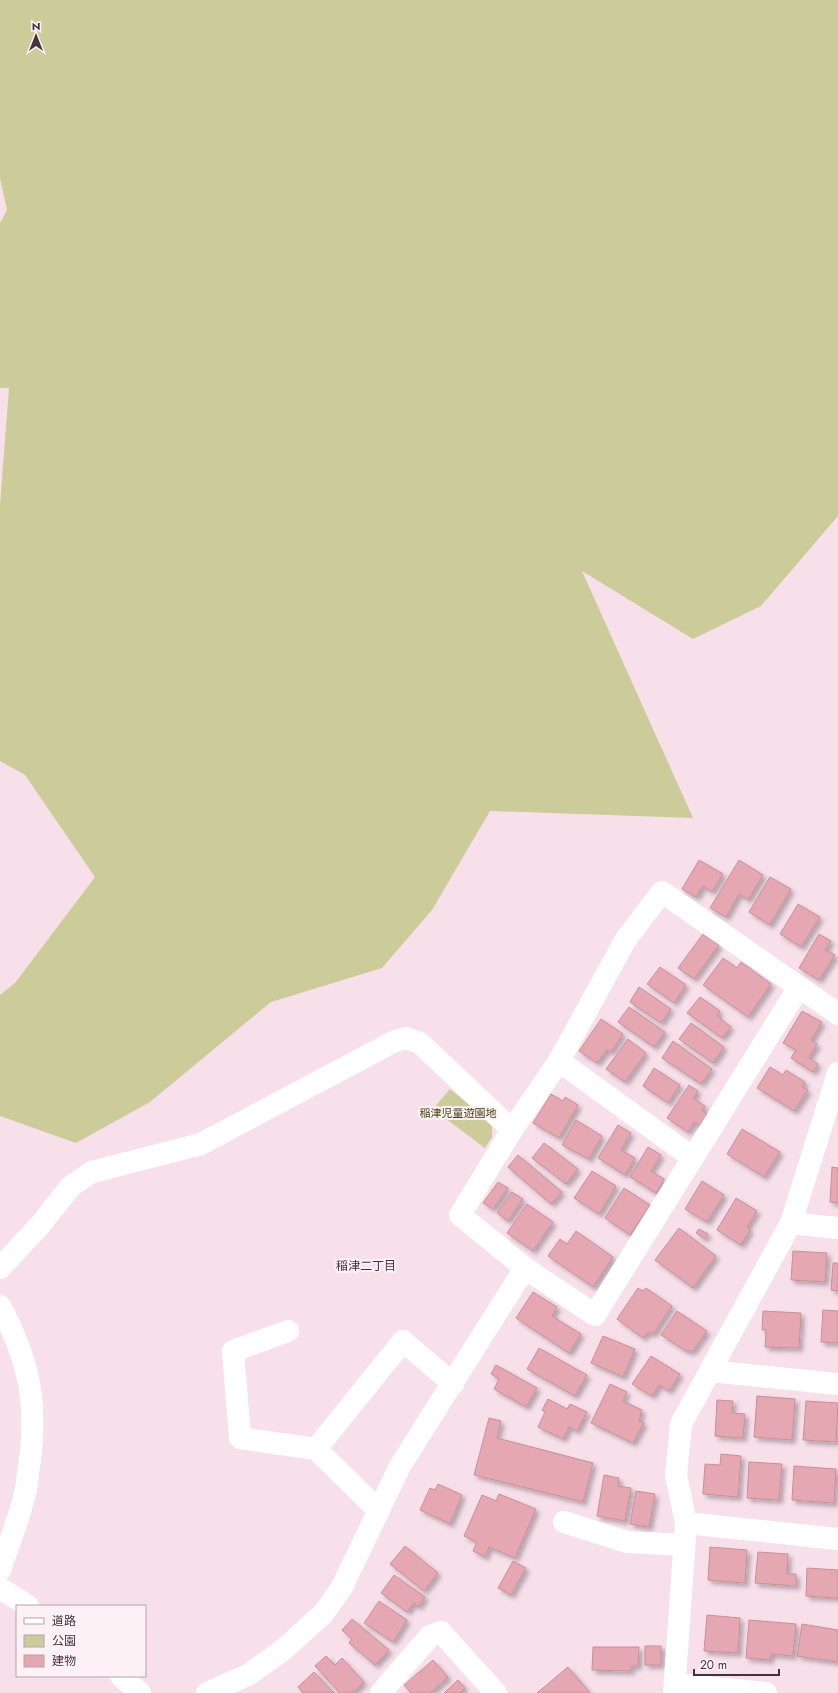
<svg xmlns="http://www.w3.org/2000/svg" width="838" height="1693" font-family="Jost,'Noto Sans JP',sans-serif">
	<defs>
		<filter id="shadow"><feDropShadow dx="3.5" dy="3.5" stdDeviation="2" flood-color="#0004"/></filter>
	</defs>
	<rect width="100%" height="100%" fill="#f8e0eb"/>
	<g fill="#cbcc99">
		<path d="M 0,0 L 838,0 L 838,516 L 761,606 L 693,639 L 582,571 L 693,818 L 490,811 L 432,910 L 382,968 L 271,1002 L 150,1102 L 76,1143 L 0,1116 L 0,995 L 15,983 L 95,877 L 25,775 L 0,761 L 0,505 L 9,388 L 0,388 L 0,223 L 7,210 L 0,178 Z"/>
		<path d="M 450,1089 L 492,1124 L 492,1137 L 485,1148 L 433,1109 Z"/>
	</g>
	<g fill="#e5a8b2" stroke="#c98e98" filter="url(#shadow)">
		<path d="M 699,860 L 723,874 L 712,892 L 703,886 L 696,897 L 682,889 Z"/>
		<path d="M 739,860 L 763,875 L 748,900 L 739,894 L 726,917 L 710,908 Z"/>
		<path d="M 770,877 L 791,889 L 770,925 L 749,912 Z"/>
		<path d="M 798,904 L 820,917 L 801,947 L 780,934 Z"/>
		<path d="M 703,934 L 719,945 L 694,979 L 678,968 Z"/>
		<path d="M 819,934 L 831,941 L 825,950 L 835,955 L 819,980 L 799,968 Z"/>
		<path d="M 723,958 L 737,968 L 741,962 L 771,984 L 748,1017 L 703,985 Z"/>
		<path d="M 660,967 L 686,985 L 674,1003 L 647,984 Z"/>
		<path d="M 639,987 L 671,1009 L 661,1023 L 630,1002 Z"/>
		<path d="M 700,997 L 720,1011 L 717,1016 L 731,1027 L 722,1038 L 687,1013 Z"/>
		<path d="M 629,1007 L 665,1032 L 654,1047 L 618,1022 Z"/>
		<path d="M 802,1011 L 822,1022 L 811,1040 L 817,1044 L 809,1058 L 818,1064 L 813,1072 L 791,1058 L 796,1050 L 783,1043 Z"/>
		<path d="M 601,1019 L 623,1034 L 611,1052 L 607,1050 L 597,1063 L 579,1051 Z"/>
		<path d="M 691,1023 L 724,1047 L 713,1063 L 679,1039 Z"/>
		<path d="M 628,1039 L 646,1053 L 625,1082 L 606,1069 Z"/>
		<path d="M 673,1041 L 712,1069 L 701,1084 L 662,1058 Z"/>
		<path d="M 770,1067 L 783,1075 L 786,1070 L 805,1082 L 802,1087 L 808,1090 L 794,1111 L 757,1088 Z"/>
		<path d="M 654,1068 L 680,1085 L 668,1103 L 643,1086 Z"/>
		<path d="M 689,1085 L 698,1091 L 693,1098 L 705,1106 L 702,1111 L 707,1114 L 700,1126 L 694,1122 L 688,1132 L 667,1118 Z"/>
		<path d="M 551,1094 L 563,1101 L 565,1097 L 578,1105 L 559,1138 L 533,1123 Z"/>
		<path d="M 576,1120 L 602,1136 L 589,1159 L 562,1145 Z"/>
		<path d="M 618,1125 L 631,1133 L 621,1150 L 635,1158 L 625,1175 L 598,1158 Z"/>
		<path d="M 742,1129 L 780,1152 L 764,1177 L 727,1154 Z"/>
		<path d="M 544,1143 L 578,1169 L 566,1184 L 532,1158 Z"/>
		<path d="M 648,1147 L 661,1155 L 651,1171 L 664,1179 L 656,1193 L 630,1177 Z"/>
		<path d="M 518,1155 L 562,1192 L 551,1204 L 508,1167 Z"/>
		<path d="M 832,1167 L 838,1168 L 838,1203 L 830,1202 Z"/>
		<path d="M 592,1171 L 616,1186 L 599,1214 L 574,1198 Z"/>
		<path d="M 702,1181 L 724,1195 L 707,1222 L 685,1209 Z"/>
		<path d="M 498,1182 L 508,1188 L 493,1209 L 483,1203 Z"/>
		<path d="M 624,1188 L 650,1205 L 630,1235 L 605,1218 Z"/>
		<path d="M 512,1192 L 523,1199 L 508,1221 L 497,1213 Z"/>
		<path d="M 736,1198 L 757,1211 L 747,1227 L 750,1230 L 741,1245 L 717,1230 Z"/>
		<path d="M 527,1204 L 553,1222 L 533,1251 L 507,1233 Z"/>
		<path d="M 679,1228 L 716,1256 L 693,1288 L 655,1260 Z"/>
		<path d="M 699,1229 L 708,1234 L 705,1239 L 696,1233 Z"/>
		<path d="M 576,1231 L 613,1257 L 593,1287 L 548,1256 L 560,1239 L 567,1244 Z"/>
		<path d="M 793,1251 L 827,1253 L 825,1282 L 791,1280 Z"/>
		<path d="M 833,1263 L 838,1263 L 838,1291 L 831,1290 Z"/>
		<path d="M 638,1288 L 643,1291 L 646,1288 L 672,1306 L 654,1333 L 647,1333 L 643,1338 L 617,1319 Z"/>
		<path d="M 533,1292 L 557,1307 L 552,1316 L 581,1334 L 569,1353 L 516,1318 Z"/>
		<path d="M 823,1310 L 838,1311 L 838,1343 L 821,1342 Z"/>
		<path d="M 677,1311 L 707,1331 L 693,1351 L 686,1351 L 661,1335 Z"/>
		<path d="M 763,1311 L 801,1313 L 799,1348 L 765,1347 L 766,1330 L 762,1330 Z"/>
		<path d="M 603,1336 L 635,1349 L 623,1377 L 591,1363 Z"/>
		<path d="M 539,1348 L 587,1375 L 575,1396 L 527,1369 Z"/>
		<path d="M 651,1356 L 680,1374 L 669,1391 L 659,1385 L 652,1396 L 632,1384 Z"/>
		<path d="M 496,1365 L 537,1388 L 526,1407 L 494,1389 L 499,1379 L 491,1374 Z"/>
		<path d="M 610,1384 L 627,1392 L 623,1401 L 642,1410 L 639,1421 L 644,1423 L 633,1443 L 591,1423 Z"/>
		<path d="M 757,1396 L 795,1399 L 792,1440 L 754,1437 Z"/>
		<path d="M 548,1399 L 567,1409 L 570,1404 L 587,1412 L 577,1431 L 569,1427 L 563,1439 L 538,1427 L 545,1412 L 542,1410 Z"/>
		<path d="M 717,1400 L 733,1401 L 732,1413 L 745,1414 L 743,1438 L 715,1436 Z"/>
		<path d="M 806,1401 L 838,1403 L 836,1442 L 803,1440 Z"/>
		<path d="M 489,1418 L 501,1421 L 497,1438 L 593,1463 L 583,1502 L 474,1475 Z"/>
		<path d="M 721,1454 L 741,1456 L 738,1497 L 703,1494 L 705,1464 L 720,1465 Z"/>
		<path d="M 749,1462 L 782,1464 L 779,1500 L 747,1498 Z"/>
		<path d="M 794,1466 L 836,1469 L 834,1503 L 792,1500 Z"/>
		<path d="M 604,1475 L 619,1478 L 618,1486 L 631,1488 L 625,1521 L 597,1516 Z"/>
		<path d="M 438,1484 L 462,1495 L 450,1524 L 420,1510 L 430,1488 L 435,1490 Z"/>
		<path d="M 636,1491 L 655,1494 L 649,1527 L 630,1524 Z"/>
		<path d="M 499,1494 L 536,1509 L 515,1558 L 489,1547 L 485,1557 L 473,1551 L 477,1542 L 464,1536 L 482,1495 L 496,1501 Z"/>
		<path d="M 405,1546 L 438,1573 L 424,1591 L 390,1564 Z"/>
		<path d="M 710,1547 L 747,1550 L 745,1583 L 708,1580 Z"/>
		<path d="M 758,1552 L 788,1554 L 787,1574 L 796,1574 L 796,1586 L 755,1583 Z"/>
		<path d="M 513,1561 L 526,1568 L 511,1595 L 498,1588 Z"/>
		<path d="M 807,1568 L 838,1570 L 838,1598 L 806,1596 Z"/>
		<path d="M 394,1575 L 425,1597 L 418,1607 L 414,1603 L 407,1612 L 381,1593 Z"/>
		<path d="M 379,1601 L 407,1620 L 393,1642 L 364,1623 Z"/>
		<path d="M 707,1615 L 740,1618 L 738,1653 L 704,1651 Z"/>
		<path d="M 352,1619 L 389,1650 L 375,1665 L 349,1643 L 352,1639 L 342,1630 Z"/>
		<path d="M 749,1620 L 796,1624 L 793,1656 L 771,1654 L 770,1660 L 746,1658 Z"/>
		<path d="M 802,1624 L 838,1630 L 838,1662 L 797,1656 Z"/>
		<rect x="645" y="1646" width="16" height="19"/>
		<path d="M 593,1647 L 639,1647 L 638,1666 L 631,1666 L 631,1671 L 592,1670 Z"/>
		<path d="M 326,1656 L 335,1665 L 342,1658 L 364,1682 L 352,1693 L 340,1693 L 315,1666 Z"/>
		<path d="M 433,1660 L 448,1677 L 430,1693 L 411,1693 L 404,1685 Z"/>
		<path d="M 568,1667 L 590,1693 L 537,1693 Z"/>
		<path d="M 314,1672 L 331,1690 L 334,1693 L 303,1693 L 298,1687 Z"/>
		<path d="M 458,1680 L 465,1688 L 460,1693 L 444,1693 Z"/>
	</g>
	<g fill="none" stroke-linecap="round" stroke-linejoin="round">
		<g stroke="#fff" stroke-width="22">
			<path d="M 799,987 L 595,1315 L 525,1268 L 460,1215 L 512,1130 L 559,1061 L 626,939 L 662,892 L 838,1014"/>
			<path d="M 559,1061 L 693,1158"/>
			<path d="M 791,1223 L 838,1228"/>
			<path d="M 0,1268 L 41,1224 L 70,1187 L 92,1172 L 201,1144 L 393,1042 L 406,1038 L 420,1043 L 512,1130"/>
			<path d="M 0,1306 C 30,1361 38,1406 29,1467 C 27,1477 27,1488 24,1497 C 18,1522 8,1546 0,1570"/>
			<path d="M 288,1331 L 233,1351 L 240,1438 L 316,1449 L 379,1511"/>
			<path d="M 710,1371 L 838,1384"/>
			<path d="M 316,1449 L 403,1341 L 453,1384"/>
			<path d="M 564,1522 L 627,1542 L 684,1545"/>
			<path d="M 686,1523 L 838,1539"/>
			<path d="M 675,1684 L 766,1693"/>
			<path d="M 207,1693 L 248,1675 L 283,1650 L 323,1614 L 342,1587 L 400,1466 L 525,1268"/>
			<path d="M 381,1693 L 430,1636 L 441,1632 L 496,1693"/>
			<path d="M 674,1693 L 686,1523 L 676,1475 L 681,1424 L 791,1223 L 838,1073"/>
		</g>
		<g stroke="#fff" stroke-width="22">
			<path d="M 0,1588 L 28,1606"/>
			<path d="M 121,1676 L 140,1693"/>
		</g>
	</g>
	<g text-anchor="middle" stroke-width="4" stroke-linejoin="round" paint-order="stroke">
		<g font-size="11" fill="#454411" stroke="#fdf1f6">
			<text x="458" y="1117">稲津児童遊園地</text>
		</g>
		<g font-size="12" fill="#54283f" stroke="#fdf1f6">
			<text x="366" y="1270">稲津二丁目</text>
		</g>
	</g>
	<rect x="16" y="1605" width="130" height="72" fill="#fdf1f6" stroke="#b4a4ab"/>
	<rect x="24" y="1618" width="20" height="6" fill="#ffffff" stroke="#b4a4ab"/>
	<text x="52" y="1625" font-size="12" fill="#46303b">道路</text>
	<rect x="24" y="1635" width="20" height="12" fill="#cbcc99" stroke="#b4a4ab"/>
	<text x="52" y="1645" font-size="12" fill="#46303b">公園</text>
	<rect x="24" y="1655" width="20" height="12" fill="#e5a8b2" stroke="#b4a4ab"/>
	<text x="52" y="1665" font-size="12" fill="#46303b">建物</text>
	<g transform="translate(36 36)" stroke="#fdf1f6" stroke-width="3" paint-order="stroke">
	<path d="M0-3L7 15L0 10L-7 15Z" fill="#46303b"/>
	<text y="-6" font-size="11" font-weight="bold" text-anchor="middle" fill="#46303b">N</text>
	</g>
	<path d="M694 1669v6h85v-6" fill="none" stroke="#46303b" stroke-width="2"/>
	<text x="700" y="1669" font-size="12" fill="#46303b" stroke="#fdf1f6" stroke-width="3" paint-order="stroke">20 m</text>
</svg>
